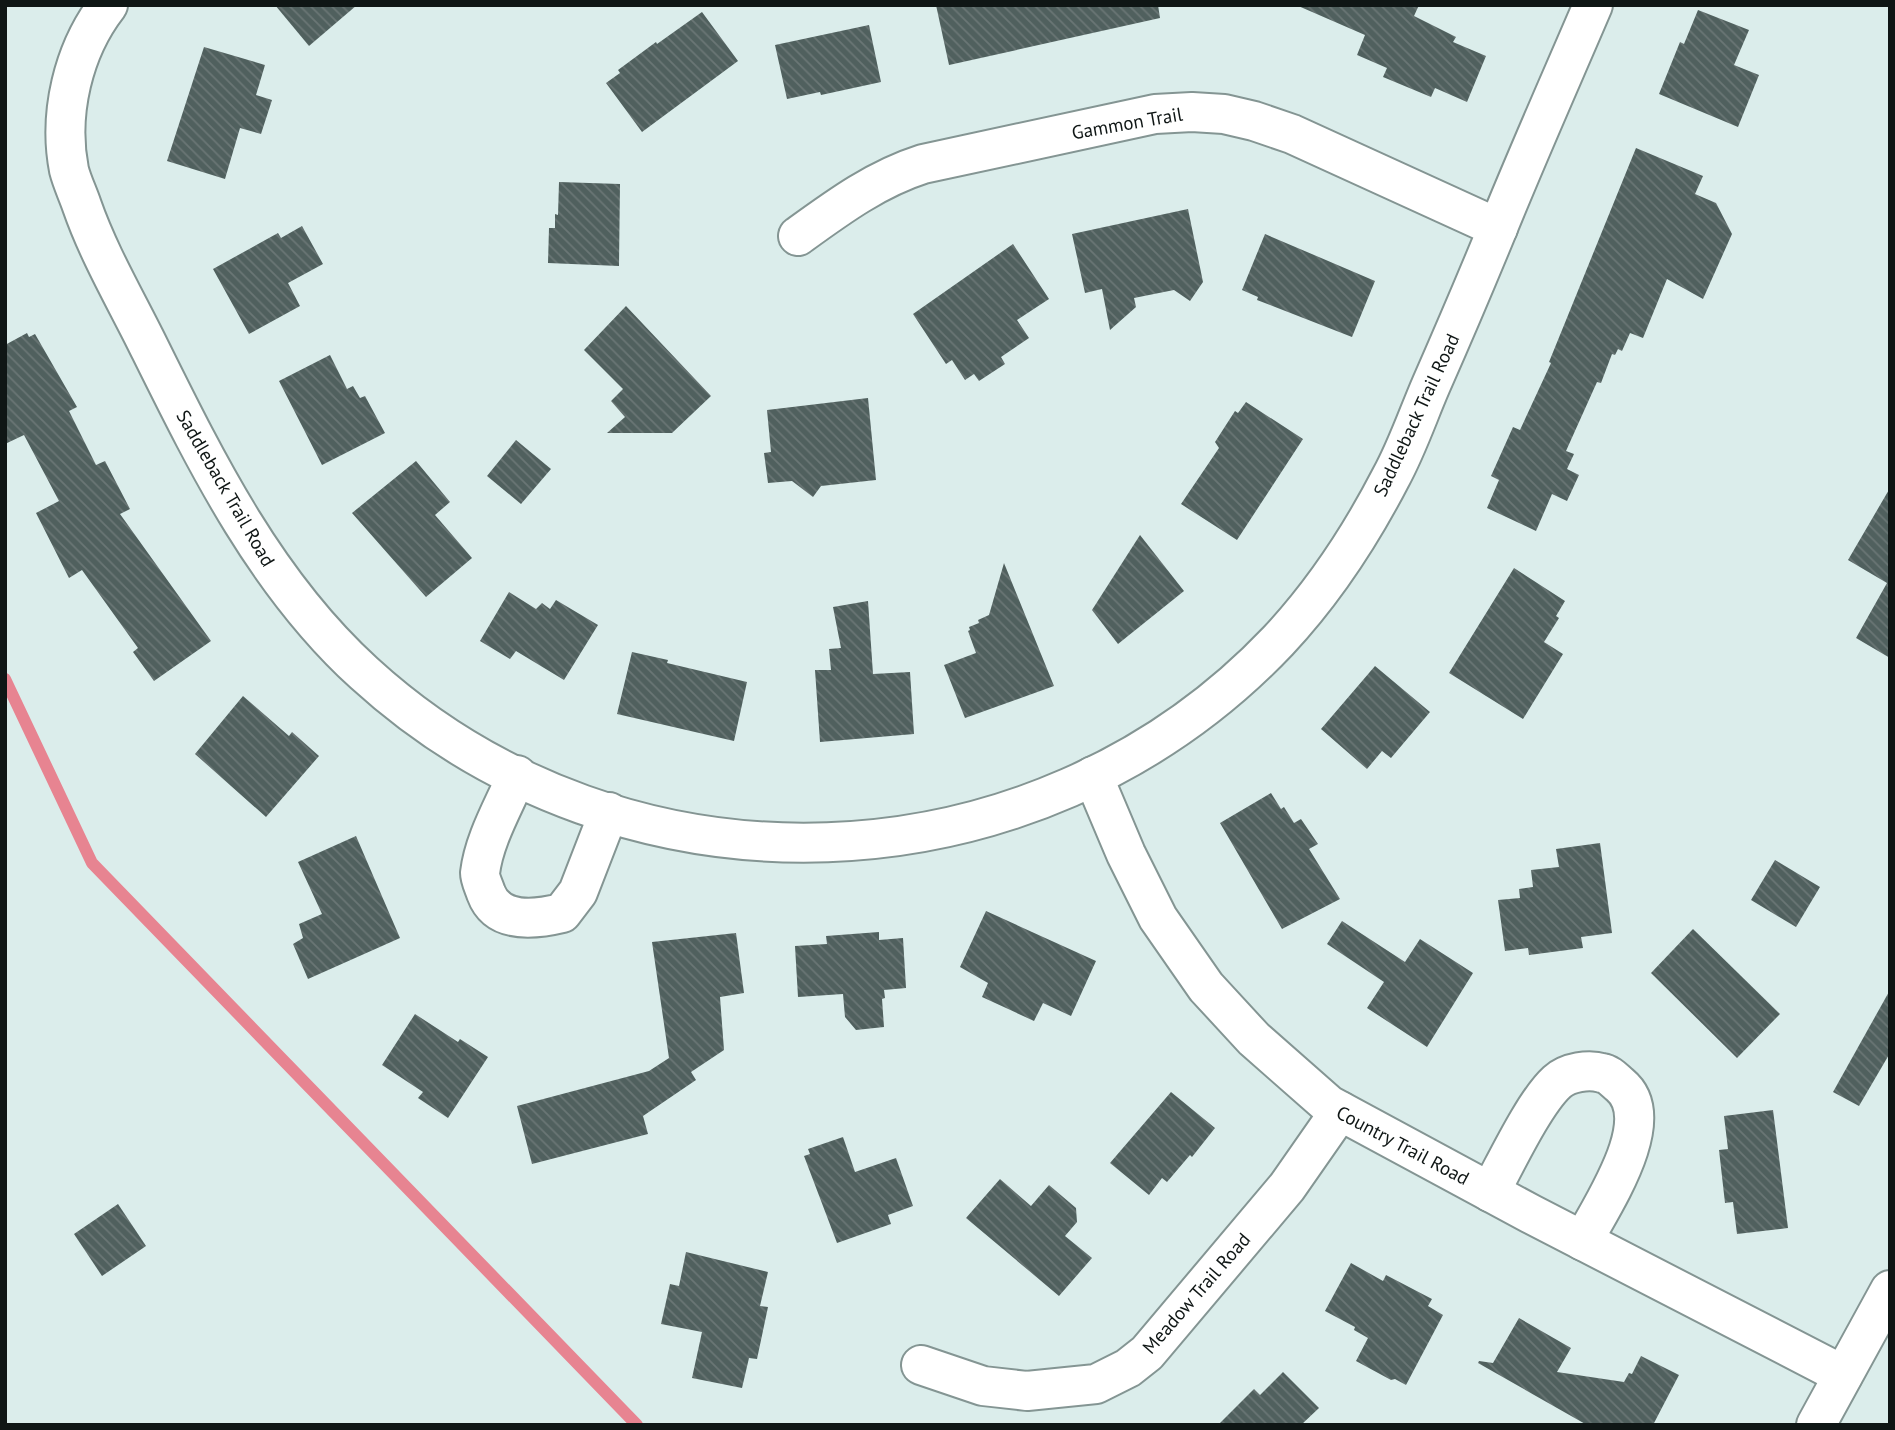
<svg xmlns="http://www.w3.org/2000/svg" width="1895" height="1430" font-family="'PT Sans',sans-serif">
	<defs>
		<pattern id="building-back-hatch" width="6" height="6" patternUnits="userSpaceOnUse" patternTransform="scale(1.75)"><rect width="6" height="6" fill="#50605e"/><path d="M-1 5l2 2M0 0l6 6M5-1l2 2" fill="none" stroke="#6a7675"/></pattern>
	</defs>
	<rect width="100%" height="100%" fill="#dbedeb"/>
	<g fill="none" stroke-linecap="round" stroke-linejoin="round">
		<path stroke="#e78491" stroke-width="12" d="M 5,679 L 92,863 L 637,1425"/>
	</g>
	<g fill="url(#building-back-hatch)">
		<path d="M 275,5 L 357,5 L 309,46 Z"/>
		<path d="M 936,5 L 1158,5 L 1160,18 L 949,65 Z"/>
		<path d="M 1296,5 L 1419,5 L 1414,16 L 1456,37 L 1453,42 L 1486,56 L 1467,102 L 1435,88 L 1431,97 L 1383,77 L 1387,68 L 1357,55 L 1365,35 Z"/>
		<path d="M 1698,10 L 1749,30 L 1734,65 L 1759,75 L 1738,127 L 1659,94 L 1680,42 L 1684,44 Z"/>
		<path d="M 702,12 L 738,61 L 642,132 L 606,83 L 620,73 L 618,70 L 656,42 L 657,44 Z"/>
		<path d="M 869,25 L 881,82 L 821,95 L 820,92 L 787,99 L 775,45 Z"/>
		<path d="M 204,47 L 265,65 L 256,95 L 272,100 L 261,134 L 240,128 L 225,179 L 167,161 Z"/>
		<path d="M 1636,148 L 1703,176 L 1695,194 L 1716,203 L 1732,234 L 1703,299 L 1667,279 L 1643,338 L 1630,333 L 1622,351 L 1618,349 L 1615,355 L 1612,354 L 1601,383 L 1597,382 L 1566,451 L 1574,454 L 1567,469 L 1579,475 L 1567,501 L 1552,494 L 1536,531 L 1487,508 L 1499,480 L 1491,476 L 1513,427 L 1520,430 L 1551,363 L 1549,362 Z"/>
		<path d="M 559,182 L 620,184 L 619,266 L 548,263 L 549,228 L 555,228 L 555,214 L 558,215 Z"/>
		<path d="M 1188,209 L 1203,282 L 1190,301 L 1174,290 L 1134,298 L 1136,307 L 1110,330 L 1102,289 L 1085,293 L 1072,234 Z"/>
		<path d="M 302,226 L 323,264 L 288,283 L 300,306 L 249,334 L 213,269 L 278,233 L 281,238 Z"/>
		<path d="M 1265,234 L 1375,281 L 1352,337 L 1257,300 L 1258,297 L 1242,290 Z"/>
		<path d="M 1013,244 L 1049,299 L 1017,320 L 1029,338 L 1001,357 L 1005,364 L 979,381 L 974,374 L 965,380 L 952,360 L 946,364 L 913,314 Z"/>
		<path d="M 626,306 L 711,396 L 672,433 L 607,433 L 625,417 L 611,401 L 623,389 L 584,350 Z"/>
		<path d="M 27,333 L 29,337 L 35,334 L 77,407 L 69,411 L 96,465 L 105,461 L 130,509 L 120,514 L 211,641 L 154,681 L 133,652 L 138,648 L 82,570 L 69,578 L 36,513 L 59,501 L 24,435 L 5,444 L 5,345 Z"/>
		<path d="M 330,355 L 347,389 L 353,386 L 360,398 L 365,396 L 385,433 L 322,465 L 279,381 Z"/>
		<path d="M 868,398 L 876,480 L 821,486 L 813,497 L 792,481 L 768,483 L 764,453 L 771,452 L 767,410 Z"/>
		<path d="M 1246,402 L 1303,439 L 1237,540 L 1181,504 L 1219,448 L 1215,442 L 1235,411 L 1238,413 Z"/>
		<path d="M 516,440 L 551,469 L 521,504 L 487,476 Z"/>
		<path d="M 416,461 L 450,502 L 435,515 L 472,558 L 426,597 L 352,513 Z"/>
		<path d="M 1890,488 L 1890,658 L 1856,638 L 1887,583 L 1848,560 Z"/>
		<path d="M 1140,535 L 1184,591 L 1118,644 L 1092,610 Z"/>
		<path d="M 1004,563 L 1054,686 L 965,718 L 944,665 L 976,653 L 968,631 L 970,630 L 969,627 L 979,623 L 978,620 L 989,615 Z"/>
		<path d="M 1514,568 L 1565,601 L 1556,616 L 1559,618 L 1544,642 L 1563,654 L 1523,719 L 1449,673 Z"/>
		<path d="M 509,592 L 536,609 L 542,603 L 550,609 L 556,600 L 598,625 L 564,680 L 516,651 L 510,659 L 480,641 Z"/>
		<path d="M 868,601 L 873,674 L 910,672 L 914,734 L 820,742 L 815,670 L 831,670 L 829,649 L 841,648 L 833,607 Z"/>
		<path d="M 632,652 L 668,660 L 667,663 L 747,682 L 734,741 L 617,714 Z"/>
		<path d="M 1375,666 L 1430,712 L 1391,758 L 1382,751 L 1367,769 L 1321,729 Z"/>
		<path d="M 243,696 L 289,736 L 292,732 L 319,756 L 266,817 L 195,754 Z"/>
		<path d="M 1271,793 L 1281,809 L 1284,807 L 1294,823 L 1301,819 L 1318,844 L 1309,849 L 1340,899 L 1282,929 L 1220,823 Z"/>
		<path d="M 356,836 L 400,938 L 308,979 L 293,944 L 303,938 L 299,924 L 322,914 L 298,862 Z"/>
		<path d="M 1600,843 L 1612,933 L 1581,937 L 1583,948 L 1529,955 L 1528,948 L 1505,951 L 1498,900 L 1520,898 L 1519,889 L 1533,887 L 1531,870 L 1559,867 L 1556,849 Z"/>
		<path d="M 1775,860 L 1820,887 L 1796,927 L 1751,900 Z"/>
		<path d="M 986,911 L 1096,961 L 1071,1016 L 1043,1003 L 1034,1021 L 982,997 L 988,983 L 960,967 Z"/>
		<path d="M 1342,921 L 1405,962 L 1420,939 L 1473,973 L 1427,1047 L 1367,1008 L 1384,982 L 1327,944 Z"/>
		<path d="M 1693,929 L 1780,1014 L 1737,1058 L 1651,973 Z"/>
		<path d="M 879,932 L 879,940 L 903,938 L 906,988 L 884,990 L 885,998 L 882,999 L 884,1027 L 856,1030 L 845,1017 L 843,994 L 798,997 L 795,946 L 827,944 L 826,936 Z"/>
		<path d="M 736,933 L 744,993 L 720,997 L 724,1050 L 691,1072 L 696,1080 L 643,1116 L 648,1134 L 532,1164 L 517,1106 L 649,1071 L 669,1058 L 652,942 Z"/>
		<path d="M 1890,990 L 1890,1053 L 1859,1106 L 1833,1092 Z"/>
		<path d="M 415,1014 L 458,1042 L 460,1039 L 488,1057 L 448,1118 L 418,1098 L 423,1092 L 382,1065 Z"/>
		<path d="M 1171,1092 L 1215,1128 L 1192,1157 L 1190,1155 L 1167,1182 L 1162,1178 L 1149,1195 L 1110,1163 Z"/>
		<path d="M 1773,1110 L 1788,1228 L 1737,1234 L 1733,1202 L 1725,1203 L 1719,1150 L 1728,1149 L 1724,1116 Z"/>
		<path d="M 843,1137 L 855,1172 L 896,1158 L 913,1206 L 888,1215 L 891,1224 L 837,1243 L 804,1156 L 810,1154 L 808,1149 Z"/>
		<path d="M 1000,1179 L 1031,1206 L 1049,1185 L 1076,1208 L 1077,1222 L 1065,1236 L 1092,1258 L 1059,1296 L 966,1218 Z"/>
		<path d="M 118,1204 L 146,1246 L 102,1276 L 74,1234 Z"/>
		<path d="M 686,1252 L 768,1272 L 760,1306 L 768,1307 L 757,1359 L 749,1358 L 742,1388 L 692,1378 L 702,1332 L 661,1324 L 670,1284 L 679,1286 Z"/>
		<path d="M 1351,1263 L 1383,1281 L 1386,1275 L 1432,1299 L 1428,1306 L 1443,1315 L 1406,1385 L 1395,1379 L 1391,1380 L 1356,1361 L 1368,1338 L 1354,1330 L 1355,1327 L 1325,1311 Z"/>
		<path d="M 1519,1318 L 1571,1348 L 1557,1372 L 1624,1382 L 1629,1373 L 1632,1374 L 1641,1356 L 1679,1375 L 1653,1425 L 1587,1425 L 1478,1363 L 1479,1361 L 1493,1363 Z"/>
		<path d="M 1283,1372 L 1319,1408 L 1301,1425 L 1218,1425 L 1254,1389 L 1260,1395 Z"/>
	</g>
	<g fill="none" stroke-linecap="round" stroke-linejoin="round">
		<defs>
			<g id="minor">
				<path d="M 108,5 C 73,50 58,114 69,170 C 72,182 78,194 82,206 C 98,252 124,297 146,341 C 205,460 264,582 364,673 C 624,911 1035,897 1278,641 C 1323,593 1361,535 1391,477 C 1407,448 1418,415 1431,385 C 1453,335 1474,286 1495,235 C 1526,158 1560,82 1593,5"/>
				<path d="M 798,236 C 838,207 876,179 923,164 L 1155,114 L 1192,112 L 1224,114 L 1254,121 L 1292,134 L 1498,228"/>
				<path d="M 517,775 C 504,806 484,839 480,873 C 480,879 484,887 486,893 C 498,925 537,919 562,913 L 578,892 L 609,812"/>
				<path d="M 1093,776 L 1126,854 L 1158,918 L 1206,987 L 1254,1039 L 1329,1105 L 1531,1214 L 1843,1375"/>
				<path d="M 1490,1192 C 1506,1163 1534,1103 1557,1082 C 1568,1072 1589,1069 1602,1073 C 1609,1074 1614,1080 1620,1085 C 1661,1119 1602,1205 1583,1241"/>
				<path d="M 921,1365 L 983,1386 L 1027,1391 L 1096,1384 L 1128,1368 L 1147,1353 L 1287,1187 L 1340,1111"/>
			</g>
			<path id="secondary" d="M 1816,1425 L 1890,1290"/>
		</defs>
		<use href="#minor" stroke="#849593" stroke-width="42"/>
		<use href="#secondary" stroke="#849593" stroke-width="42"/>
		<use href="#minor" stroke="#fff" stroke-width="38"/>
		<use href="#secondary" stroke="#fff" stroke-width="38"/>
	</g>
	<g text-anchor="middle" stroke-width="7" stroke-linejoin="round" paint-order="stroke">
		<g font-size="19" fill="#0f1615" stroke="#fff">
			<text transform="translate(1127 123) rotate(-10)" y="7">Gammon Trail</text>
			<text transform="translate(1416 415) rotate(-65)" y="7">Saddleback Trail Road</text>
			<text transform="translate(226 488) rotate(60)" y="7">Saddleback Trail Road</text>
			<text transform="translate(1403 1145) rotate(28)" y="7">Country Trail Road</text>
			<text transform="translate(1196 1293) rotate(-49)" y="7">Meadow Trail Road</text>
		</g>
	</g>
	<rect width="1895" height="1430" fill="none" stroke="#0f1615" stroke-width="14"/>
</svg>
